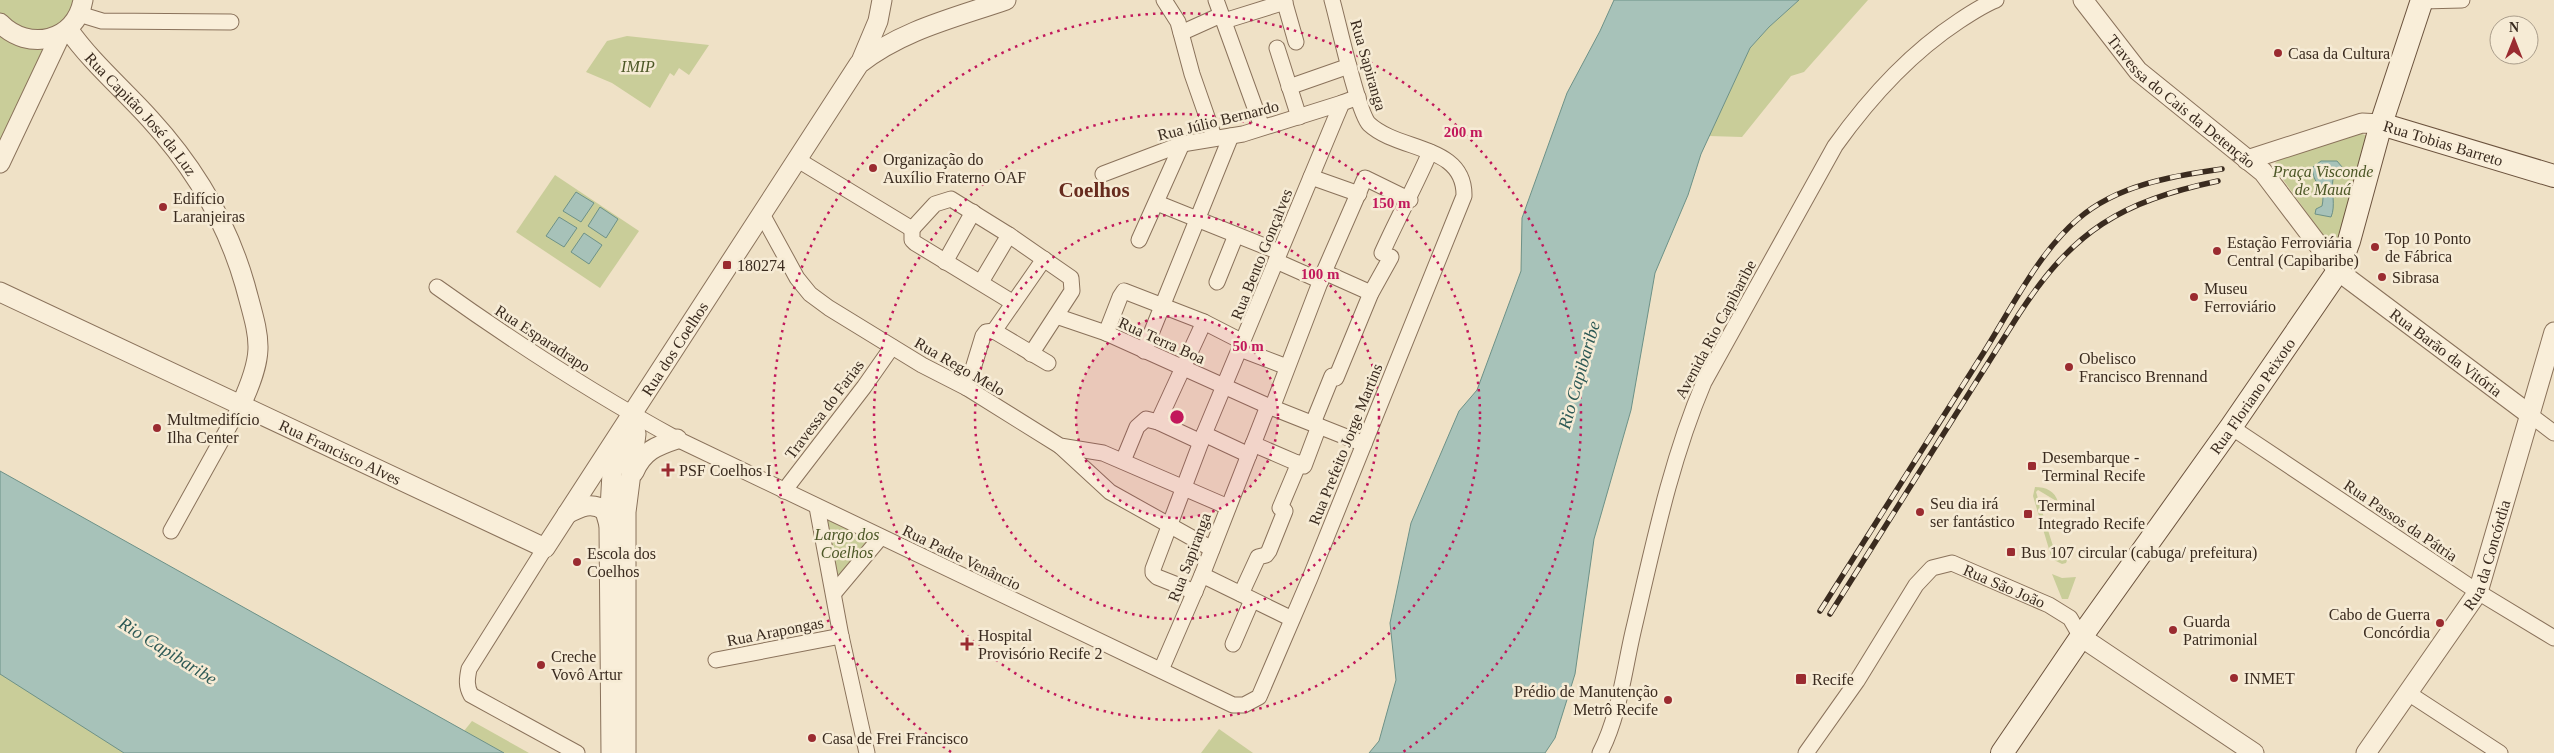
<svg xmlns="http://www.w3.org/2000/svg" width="2554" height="753" font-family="Georgia,serif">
	<rect width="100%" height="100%" fill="#efe1c6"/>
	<g fill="#c9cd99">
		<path d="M 0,0 L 81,0 L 78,14 L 46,38 L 0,20 Z"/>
		<path d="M 1799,0 L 1868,0 L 1804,72 L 1791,76 L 1742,137 L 1709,136 L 1750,48 L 1769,27 Z"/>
		<path d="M 0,27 L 55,41 L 0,157 Z"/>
		<path d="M 627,36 L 709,45 L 689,75 L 679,68 L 674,76 L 670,73 L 650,108 L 612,83 L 586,72 L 607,41 Z"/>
		<path d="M 2360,133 L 2367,136 L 2338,242 L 2335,246 L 2331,246 L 2276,170 L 2275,163 L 2279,160 Z"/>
		<path d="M 555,175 L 639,231 L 600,288 L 516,232 Z"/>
		<path d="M 2035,487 C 2046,487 2055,491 2058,502 L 2038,490 L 2036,492 L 2053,546 L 2067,553 L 2068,558 L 2066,563 L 2062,564 L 2052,559 L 2033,496 Z"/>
		<path d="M 827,511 L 877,536 L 838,587 L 824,524 Z"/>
		<path d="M 2052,574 L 2062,578 L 2076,577 L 2068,599 L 2062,599 Z"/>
		<path d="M 0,656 L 147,753 L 0,753 Z"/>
		<path d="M 472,721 L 529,753 L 504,753 L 464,731 Z"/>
		<path d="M 1219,729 L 1253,753 L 1201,753 Z"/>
	</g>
	<g fill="#a7c2b9" stroke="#6d9187">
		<path d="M 1614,0 L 1799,0 L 1769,27 L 1750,48 L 1701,154 L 1688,195 L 1655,273 L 1631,410 L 1594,539 L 1575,674 L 1555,738 L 1545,753 L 1369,753 L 1379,741 L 1396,680 L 1390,623 L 1411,523 L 1459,411 L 1477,390 L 1521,271 L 1522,218 L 1567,93 L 1600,31 Z"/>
		<path d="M 2321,161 L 2337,161 L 2348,174 L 2345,177 L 2338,174 L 2333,179 C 2331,191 2336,206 2331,217 L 2315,214 L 2316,209 L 2322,206 C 2327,183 2311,186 2313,167 Z"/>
		<path d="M 576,192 L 594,203 L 581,222 L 563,211 Z"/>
		<path d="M 600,207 L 618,219 L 606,238 L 588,226 Z"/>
		<path d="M 559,217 L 577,228 L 564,247 L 546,236 Z"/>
		<path d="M 584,233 L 602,245 L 589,264 L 571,252 Z"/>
		<path d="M 0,471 L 504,753 L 124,753 L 0,674 Z"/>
	</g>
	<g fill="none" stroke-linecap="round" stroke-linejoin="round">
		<defs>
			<g id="minor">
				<path d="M 1164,0 L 1178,22 L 1192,74 L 1214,137"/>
				<path d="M 1216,0 L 1262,127"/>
				<path d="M 1284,0 L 1296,42"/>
				<path d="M 2422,1 L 2462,0"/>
				<path d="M 79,14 L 102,21 L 231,22"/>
				<path d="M 1224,21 L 1285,2"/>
				<path d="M 1181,33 L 1221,15"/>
				<path d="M 1277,48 L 1299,117"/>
				<path d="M 1289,87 L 1349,66"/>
				<path d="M 798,160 L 912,229"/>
				<path d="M 1103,174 L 1182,144 L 1243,134 L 1342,103"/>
				<path d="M 1311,177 L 1359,194"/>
				<path d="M 1157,203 L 1279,252"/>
				<path d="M 762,214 L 797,278 L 810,294 L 829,308 L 922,365 L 967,388 L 1060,446 L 1103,453 L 1228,507"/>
				<path d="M 912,229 L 935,204 L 951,199 L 1009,235 L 1071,278 L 1072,291 L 1031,354"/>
				<path d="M 912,229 L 912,240 L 915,243 L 1012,302"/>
				<path d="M 1139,240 L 1182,144"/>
				<path d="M 1382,253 C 1397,219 1415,187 1430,152"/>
				<path d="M 1276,261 L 1321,281"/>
				<path d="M 945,262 L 973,212"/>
				<path d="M 1324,272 L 1371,293"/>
				<path d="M 981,282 L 1009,235"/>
				<path d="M 1217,282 L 1236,235"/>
				<path d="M 437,287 C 514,342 594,394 677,439 L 1233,705 L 1244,705 L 1259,697 L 1310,578 L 1464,196 C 1465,144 1399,152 1369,124 C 1358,113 1338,21 1332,0"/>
				<path d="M 1056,316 L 1106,333 L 1268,406 L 1364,444"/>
				<path d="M 994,331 L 1044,259"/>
				<path d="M 994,331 L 1048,363"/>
				<path d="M 1106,333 L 1120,297 L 1124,291 L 1204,322 L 1243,342"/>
				<path d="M 1240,349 L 1287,367"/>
				<path d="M 1144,351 L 1231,136"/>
				<path d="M 1336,378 L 1371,293 L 1391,257"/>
				<path d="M 967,388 L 983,336 L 986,332 L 994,331"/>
				<path d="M 1272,408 L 1324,272 L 1365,178 L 1410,200"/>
				<path d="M 2529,414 L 2554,433"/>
				<path d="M 1158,422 L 1204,322"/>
				<path d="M 1313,423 L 1332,376"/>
				<path d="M 2231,427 L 2478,592 L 2554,638"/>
				<path d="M 1204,434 L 1249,455"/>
				<path d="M 1253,444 L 1304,466 L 1319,426"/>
				<path d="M 1060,446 L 1110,492 L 1212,549"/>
				<path d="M 1123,461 L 1137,427 L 1146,419 L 1158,422 L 1201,442"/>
				<path d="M 784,491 L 864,387 L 892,347"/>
				<path d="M 817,507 L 841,636 L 867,753"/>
				<path d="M 1280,508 L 1299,463"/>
				<path d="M 171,531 L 241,405"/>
				<path d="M 545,548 L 469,669 C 467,679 466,686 471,695 L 577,753"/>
				<path d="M 1202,575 L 1292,619"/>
				<path d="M 1195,592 L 1157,577 L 1153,573 L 1153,569 L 1204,434 L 1336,117 L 1342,103 L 1358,97"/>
				<path d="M 834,593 L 881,537"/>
				<path d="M 1241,594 L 1258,557 L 1266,555 L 1269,551 L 1285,511"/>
				<path d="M 1233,644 L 1252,600"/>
				<path d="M 716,660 L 841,636"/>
				<path d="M 1161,670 L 1202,575 L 1268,406"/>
				<path d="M 2408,693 L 2500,753"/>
				<path d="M 1600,753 C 1619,717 1624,671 1633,632 C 1653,547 1670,462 1704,382 L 1835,146 C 1870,97 1909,54 1959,21 C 1971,13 1983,5 1996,0"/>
				<path id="s1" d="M 1806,753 L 1857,681 L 1916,585 L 1932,568 L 1952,563 L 2049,605 L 2070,618 L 2081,637"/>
			</g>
			<g id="tertiary">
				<path id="s2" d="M 2083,0 L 2138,71 L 2263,172 L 2338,271 L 2529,414"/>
				<path d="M 0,23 C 28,52 76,42 83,0"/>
				<path id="s3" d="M 68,29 C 91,62 123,89 150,119 C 194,167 227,222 245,285 C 260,341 266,350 241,405"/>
				<path d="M 862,59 L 878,21 L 882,0"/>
				<path d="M 2247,160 L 2362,123 L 2381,124"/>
				<path d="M 0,163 L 61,34"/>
				<path id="s4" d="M 0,292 L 545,548 L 859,64 C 902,30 954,18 1006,0"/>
				<path d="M 634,472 C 643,451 656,446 677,439"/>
				<path d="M 567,514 C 580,507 592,501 605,511 L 609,525"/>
				<path d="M 2081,637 L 2254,753"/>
				<path d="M 611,753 L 609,527 L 612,473 L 621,444"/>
				<path d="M 626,753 L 626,512 L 636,434 L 632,415"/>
				<path id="s5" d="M 2366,753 L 2478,592 L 2554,332"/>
			</g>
			<g id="secondary">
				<path id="s6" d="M 2381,124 L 2554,176"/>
				<path id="s7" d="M 2002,753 L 2081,637 L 2231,427 L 2338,271 L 2349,241 L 2381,124 L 2422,0"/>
			</g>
		</defs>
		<use href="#minor" stroke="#8a725b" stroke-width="17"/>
		<use href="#tertiary" stroke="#8a725b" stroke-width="21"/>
		<use href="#secondary" stroke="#6c533e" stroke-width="24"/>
		<use href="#minor" stroke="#f9eed9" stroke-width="15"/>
		<use href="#tertiary" stroke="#f9eed9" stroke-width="19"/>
		<use href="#secondary" stroke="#f9eed9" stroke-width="22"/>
		<defs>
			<g id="rail">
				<path d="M 1820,611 C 1875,525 1929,438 1984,352 C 2011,309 2039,252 2078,219 C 2117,185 2172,176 2222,169"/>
				<path d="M 1830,614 L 2019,314 C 2074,230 2120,202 2218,181"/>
			</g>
		</defs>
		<use href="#rail" stroke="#3a2b1f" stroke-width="5.5"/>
		<use href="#rail" stroke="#f6ebd5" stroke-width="4" stroke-dasharray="11" stroke-linecap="butt"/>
	</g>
	<circle cx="1177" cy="417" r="101" fill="#c2185b" fill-opacity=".12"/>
	<g fill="none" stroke="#c2185b" stroke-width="2.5" stroke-dasharray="2.5 5">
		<circle cx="1177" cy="417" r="101"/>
		<circle cx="1177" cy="417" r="202"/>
		<circle cx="1177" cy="417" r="303"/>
		<path d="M951 752A404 404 0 1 1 1403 752"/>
	</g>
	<g fill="#9a2b30" stroke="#f6ebd5" stroke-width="2">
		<circle cx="2278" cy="53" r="5"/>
		<circle cx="873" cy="168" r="5"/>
		<circle cx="163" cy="207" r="5"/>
		<circle cx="2375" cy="247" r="5"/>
		<circle cx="2217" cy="251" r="5"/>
		<rect x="722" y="260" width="10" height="10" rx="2.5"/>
		<circle cx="2382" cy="277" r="5"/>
		<circle cx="2194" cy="297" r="5"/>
		<circle cx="2069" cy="367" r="5"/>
		<circle cx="157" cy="428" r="5"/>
		<rect x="2027" y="461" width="10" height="10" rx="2.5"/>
		<path d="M665.5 462.5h5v5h5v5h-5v5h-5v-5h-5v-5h5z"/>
		<circle cx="1920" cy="512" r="5"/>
		<rect x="2023" y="509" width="10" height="10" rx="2.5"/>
		<rect x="2006" y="547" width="10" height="10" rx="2.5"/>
		<circle cx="577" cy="562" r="5"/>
		<circle cx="2440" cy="623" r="5"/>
		<circle cx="2173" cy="630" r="5"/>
		<path d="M964.5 636.5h5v5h5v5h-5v5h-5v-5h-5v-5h5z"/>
		<circle cx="541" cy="665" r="5"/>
		<circle cx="2234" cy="678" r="5"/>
		<rect x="1795" y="673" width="12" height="12" rx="2.5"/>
		<circle cx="1668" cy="700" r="5"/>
		<circle cx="812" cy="738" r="5"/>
	</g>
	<g text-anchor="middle" stroke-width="5" stroke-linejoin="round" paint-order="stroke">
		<g font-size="16" fill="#3a2b1f" stroke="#f6ebd5" text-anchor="start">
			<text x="2288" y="59">Casa da Cultura</text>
			<text x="883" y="165">Organização do<tspan x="883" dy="18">Auxílio Fraterno OAF</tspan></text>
			<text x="173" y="204">Edifício<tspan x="173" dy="18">Laranjeiras</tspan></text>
			<text x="2385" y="244">Top 10 Ponto<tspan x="2385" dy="18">de Fábrica</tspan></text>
			<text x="2227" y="248">Estação Ferroviária<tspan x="2227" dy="18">Central (Capibaribe)</tspan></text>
			<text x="737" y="271">180274</text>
			<text x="2392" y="283">Sibrasa</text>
			<text x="2204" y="294">Museu<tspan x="2204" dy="18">Ferroviário</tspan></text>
			<text x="2079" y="364">Obelisco<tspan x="2079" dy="18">Francisco Brennand</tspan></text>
			<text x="167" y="425">Multmedifício<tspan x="167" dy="18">Ilha Center</tspan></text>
			<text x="2042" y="463">Desembarque -<tspan x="2042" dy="18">Terminal Recife</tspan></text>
			<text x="679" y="476">PSF Coelhos I</text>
			<text x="1930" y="509">Seu dia irá<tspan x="1930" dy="18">ser fantástico</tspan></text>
			<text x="2038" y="511">Terminal<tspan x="2038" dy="18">Integrado Recife</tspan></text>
			<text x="2021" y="558">Bus 107 circular (cabuga/ prefeitura)</text>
			<text x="587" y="559">Escola dos<tspan x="587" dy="18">Coelhos</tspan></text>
			<text x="2430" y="620" text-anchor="end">Cabo de Guerra<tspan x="2430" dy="18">Concórdia</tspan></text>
			<text x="2183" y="627">Guarda<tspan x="2183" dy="18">Patrimonial</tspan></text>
			<text x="978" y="641">Hospital<tspan x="978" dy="18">Provisório Recife 2</tspan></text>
			<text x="551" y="662">Creche<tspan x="551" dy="18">Vovô Artur</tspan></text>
			<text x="2244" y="684">INMET</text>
			<text x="1812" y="685">Recife</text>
			<text x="1658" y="697" text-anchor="end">Prédio de Manutenção<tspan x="1658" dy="18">Metrô Recife</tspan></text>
			<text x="822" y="744">Casa de Frei Francisco</text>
		</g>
		<g font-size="16" fill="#3a2b1f" stroke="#f6ebd5">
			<text transform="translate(1369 65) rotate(74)" y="6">Rua Sapiranga</text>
			<text dy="6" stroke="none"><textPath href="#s2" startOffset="142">Travessa do Cais da Detenção</textPath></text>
			<text dy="6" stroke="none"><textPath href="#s3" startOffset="112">Rua Capitão José da Luz</textPath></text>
			<text transform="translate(1218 120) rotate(-14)" y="6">Rua Júlio Bernardo</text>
			<text dy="6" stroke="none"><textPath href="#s6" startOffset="65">Rua Tobias Barreto</textPath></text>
			<text transform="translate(1261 254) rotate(-68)" y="6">Rua Bento Gonçalves</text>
			<text transform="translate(1715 329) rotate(-62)" y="6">Avenida Rio Capibaribe</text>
			<text transform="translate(543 338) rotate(33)" y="6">Rua Esparadrapo</text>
			<text transform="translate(1162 340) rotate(24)" y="6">Rua Terra Boa</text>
			<text dy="6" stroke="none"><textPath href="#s4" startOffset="840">Rua dos Coelhos</textPath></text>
			<text dy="6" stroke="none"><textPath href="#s2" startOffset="510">Rua Barão da Vitória</textPath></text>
			<text transform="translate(960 366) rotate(30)" y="6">Rua Rego Melo</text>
			<text dy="6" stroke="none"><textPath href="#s7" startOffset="436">Rua Floriano Peixoto</textPath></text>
			<text transform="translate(824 409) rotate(-53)" y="6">Travessa do Farias</text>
			<text transform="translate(1345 444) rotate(-68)" y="6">Rua Prefeito Jorge Martins</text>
			<text dy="6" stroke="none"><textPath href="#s4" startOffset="376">Rua Francisco Alves</textPath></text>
			<text transform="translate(2401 520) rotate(34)" y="6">Rua Passos da Pátria</text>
			<text dy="6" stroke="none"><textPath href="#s5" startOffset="234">Rua da Concórdia</textPath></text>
			<text transform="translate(962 557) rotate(26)" y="6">Rua Padre Venâncio</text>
			<text transform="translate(1189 557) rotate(-69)" y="6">Rua Sapiranga</text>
			<text dy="6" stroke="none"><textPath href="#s1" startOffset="302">Rua São João</textPath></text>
			<text transform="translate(775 631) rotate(-11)" y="6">Rua Arapongas</text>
		</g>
		<g font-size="16" font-style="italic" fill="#4c5726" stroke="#f6ebd5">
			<text x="638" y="72">IMIP</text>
			<text x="2323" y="177">Praça Visconde<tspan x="2323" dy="18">de Mauá</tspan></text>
			<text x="847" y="540">Largo dos<tspan x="847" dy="18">Coelhos</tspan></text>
		</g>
		<g font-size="18" font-style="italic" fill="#2e5a56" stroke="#f6ebd5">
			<text transform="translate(1579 375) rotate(-74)" y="6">Rio Capibaribe</text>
			<text transform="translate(168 651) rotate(32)" y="6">Rio Capibaribe</text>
		</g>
		<g font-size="21" font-weight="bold" fill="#672b1e" stroke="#f6ebd5">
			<text x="1094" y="197">Coelhos</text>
		</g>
	</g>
	<circle cx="1177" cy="417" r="8" fill="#c2185b" stroke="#f6ebd5" stroke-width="2.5"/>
	<g font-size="15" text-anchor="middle" font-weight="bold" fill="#c2185b" stroke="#f6ebd5" stroke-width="5" stroke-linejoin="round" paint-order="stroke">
		<text x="1463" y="137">200 m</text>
		<text x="1391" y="208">150 m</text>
		<text x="1320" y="279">100 m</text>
		<text x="1248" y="351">50 m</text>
	</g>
	<g transform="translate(2514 40)"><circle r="24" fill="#f6ebd5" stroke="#ab9e8c"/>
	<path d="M0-4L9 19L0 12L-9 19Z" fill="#9a2b30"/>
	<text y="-8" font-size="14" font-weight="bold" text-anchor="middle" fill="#3a2b1f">N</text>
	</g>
</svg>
